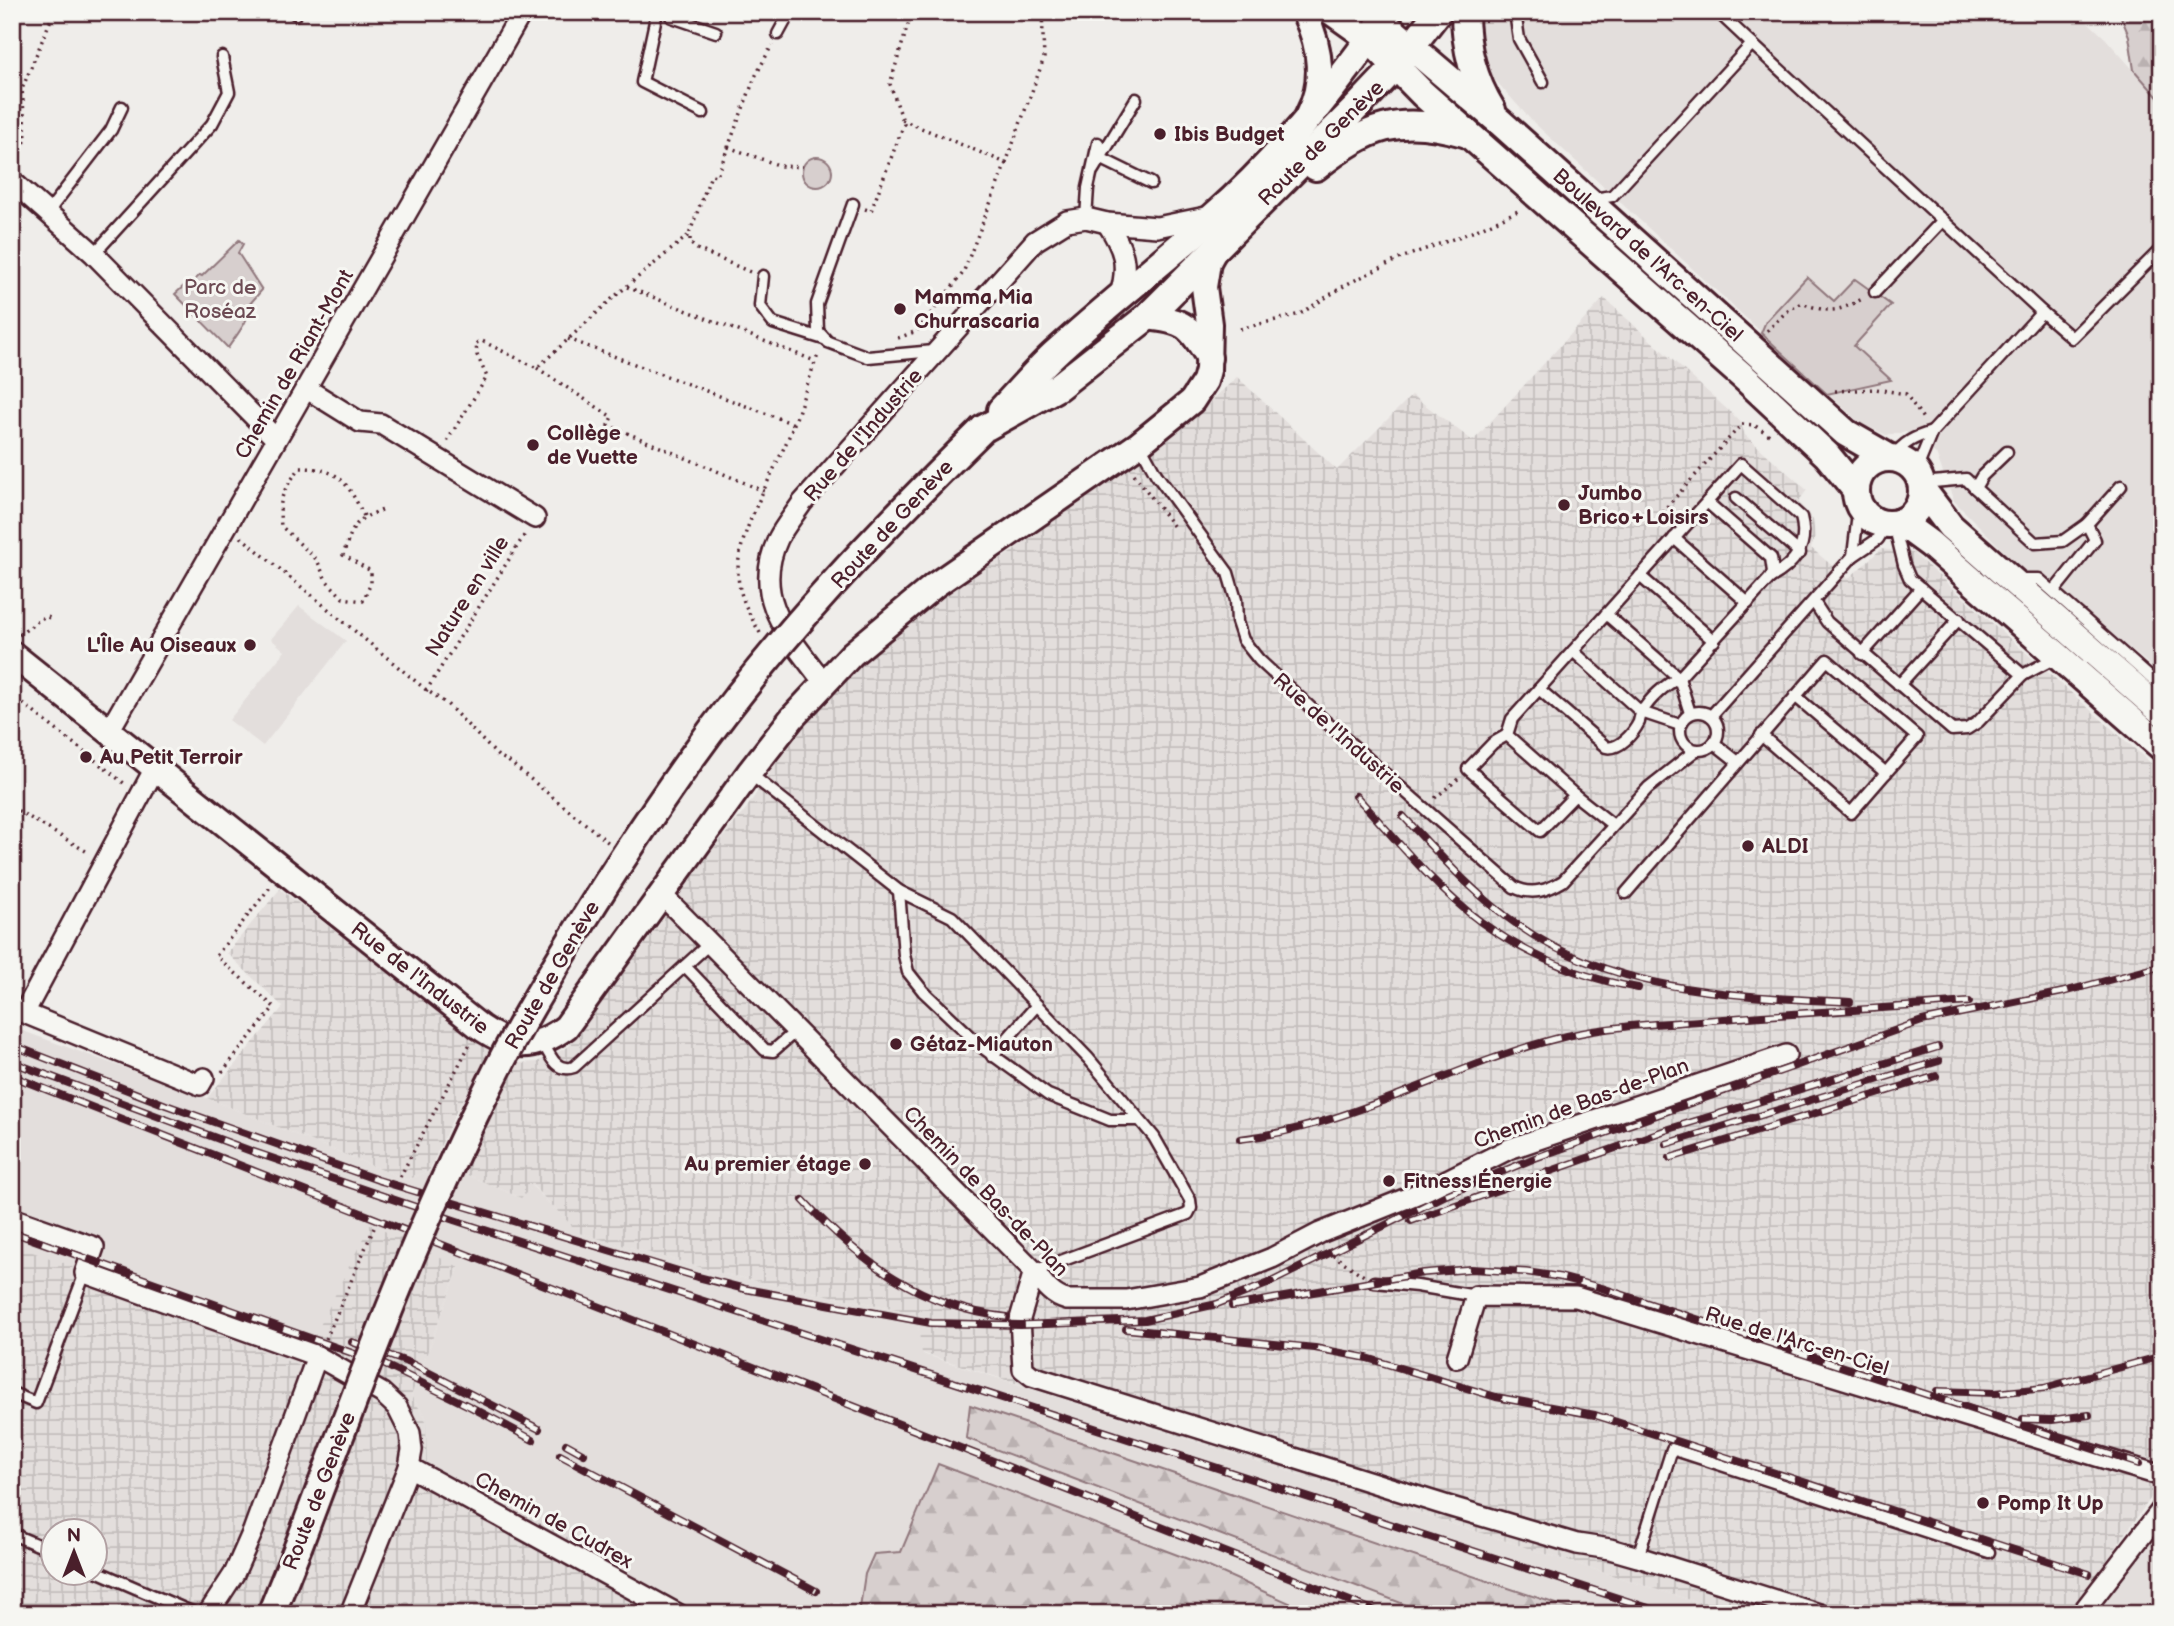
<svg xmlns="http://www.w3.org/2000/svg" width="2174" height="1626" font-family="'Balsamiq Sans',sans-serif">
	<defs>
		<pattern id="industrial-grid" width="8" height="8" patternUnits="userSpaceOnUse" patternTransform="scale(1.75)"><rect width="8" height="8" fill="#e3dedc"/><path d="M0 4h8M4 0v8" fill="none" stroke="#c4bebd"/></pattern>
		<pattern id="forest-firs" width="22" height="20" patternUnits="userSpaceOnUse" patternTransform="scale(1.75)"><rect width="22" height="20" fill="#d7cfce"/><path d="M5 1l3.5 6h-7zM16 11l3.5 6h-7z" fill="#bab1b1"/></pattern>
	</defs>
	<rect width="100%" height="100%" fill="#efedea"/>
	<filter id="ink" filterUnits="userSpaceOnUse"><feTurbulence type="fractalNoise" baseFrequency=".0143" numOctaves="2"/><feDisplacementMap in="SourceGraphic" scale="14" xChannelSelector="R" yChannelSelector="G"/><feConvolveMatrix kernelMatrix="1 2 1 2 8 2 1 2 1" color-interpolation-filters="sRGB"/></filter>
	<g filter="url(#ink)">
		<g fill="#e3dedc">
			<path d="M 1478,12 L 2077,12 L 2105,38 L 2162,102 L 2162,675 L 2073,602 L 2022,569 L 1954,501 L 1936,454 L 1906,432 L 1886,435 L 1860,423 L 1531,120 L 1486,70 L 1477,18 Z"/>
			<path d="M 299,606 L 346,641 L 263,746 L 229,720 L 285,651 L 271,639 Z"/>
			<path d="M 12,1027 L 207,1098 L 407,1180 L 429,1171 L 463,1173 L 521,1198 L 532,1186 L 580,1233 L 728,1275 L 916,1313 L 923,1354 L 1733,1614 L 655,1614 L 574,1569 L 585,1546 L 427,1466 L 426,1418 L 411,1396 L 459,1267 L 220,1527 L 94,1532 L 12,1510 Z"/>
			<path d="M 2162,1524 L 2162,1614 L 2084,1614 Z"/>
		</g>
		<g fill="url(#industrial-grid)" fill-rule="evenodd">
			<path d="M 1604,298 L 1740,421 L 1745,435 L 1807,490 L 1798,502 L 1813,520 L 1815,537 L 1811,548 L 1848,579 L 1881,549 L 1913,553 L 2162,773 L 2162,1482 L 2069,1614 L 1733,1614 L 922,1353 L 916,1313 L 728,1275 L 579,1233 L 533,1186 L 521,1198 L 463,1173 L 517,1063 L 537,1062 L 568,1047 L 660,924 L 692,875 L 746,809 L 774,766 L 817,711 L 874,650 L 937,601 L 1013,551 L 1090,491 L 1170,439 L 1237,377 L 1337,470 L 1412,395 L 1473,441 Z"/>
			<path d="M 280,889 L 491,1051 L 455,1114 L 429,1171 L 407,1180 L 207,1098 L 283,1007 L 227,953 Z"/>
			<path d="M 370,1224 L 459,1267 L 411,1396 L 426,1418 L 427,1466 L 585,1546 L 574,1569 L 655,1614 L 12,1614 L 12,1245 L 70,1265 L 90,1284 L 300,1366 ZM 52,1532 L 94,1532 L 94,1574 L 52,1574 Z"/>
		</g>
		<g fill="url(#forest-firs)" stroke="#90777c" stroke-width="2">
			<path d="M 2119,12 L 2162,12 L 2162,102 L 2134,70 L 2129,36 Z"/>
			<path d="M 970,1405 C 1177,1473 1381,1547 1587,1614 L 1430,1614 L 966,1438 Z"/>
			<path d="M 938,1464 L 1209,1567 L 1314,1614 L 859,1614 L 865,1574 L 874,1554 L 901,1552 Z"/>
		</g>
		<g fill="#d7cfce" stroke="#90777c" stroke-width="2">
			<circle cx="817" cy="172" r="15"/>
			<path d="M 239,240 L 243,244 L 238,253 L 262,290 L 248,306 C 252,318 235,337 228,348 L 175,294 L 185,285 L 187,287 L 200,275 L 202,276 Z"/>
			<path d="M 1807,277 L 1834,301 L 1855,279 L 1891,305 L 1854,346 L 1891,380 L 1827,394 L 1761,333 L 1766,321 Z"/>
		</g>
		<g fill="none" stroke-linecap="round" stroke-linejoin="round">
			<defs>
				<g id="service">
					<path d="M 293,12 L 296,14"/>
					<path d="M 657,12 L 642,82 L 703,113"/>
					<path d="M 668,12 L 672,17 L 716,32"/>
					<path d="M 1515,12 L 1519,39 L 1543,82"/>
					<path d="M 1718,12 L 1752,44"/>
					<path d="M 778,34 L 790,12"/>
					<path d="M 1100,158 L 1151,183"/>
					<path d="M 1093,170 L 1136,99"/>
					<path d="M 1594,199 L 1612,196 L 1752,44 L 2042,312 L 1932,432 L 1916,471"/>
					<path d="M 853,204 L 817,304 L 818,331 L 828,342 L 868,357 L 934,351"/>
					<path d="M 48,212 L 111,130 L 122,107"/>
					<path d="M 1086,218 L 1088,188 L 1098,143"/>
					<path d="M 94,254 L 212,124 L 229,92 L 222,57"/>
					<path d="M 763,276 L 760,306 L 773,323 L 824,339"/>
					<path d="M 1875,292 L 1943,220"/>
					<path d="M 2042,312 L 2072,338 L 2162,248"/>
					<path d="M 1140,445 L 1156,474 L 1228,573 L 1236,600 L 1237,622 L 1243,640 L 1259,660 L 1326,722 L 1514,887 C 1532,896 1548,890 1563,881 L 1648,788 L 1696,750"/>
					<path d="M 2007,452 L 1982,476 L 1975,488 L 2035,543 L 2063,541 L 2087,524 L 2121,486"/>
					<path d="M 1893,457 C 1904,442 1915,437 1932,432"/>
					<path d="M 1922,483 L 1966,479 L 1975,488"/>
					<path d="M 1736,498 L 1800,553"/>
					<path d="M 1894,524 L 1904,565 L 1910,579 L 2023,675 L 2057,657"/>
					<path d="M 1674,538 L 1748,603"/>
					<path d="M 1853,556 L 1859,505"/>
					<path d="M 1640,576 L 1714,641"/>
					<path d="M 2018,579 L 2039,579 L 2162,688"/>
					<path d="M 2054,591 L 2095,540 L 2087,524"/>
					<path d="M 1814,602 L 1827,622 L 1952,730 L 1967,729 L 1978,722 L 2023,675"/>
					<path d="M 1606,614 L 1679,678 L 1690,713"/>
					<path d="M 1573,651 L 1641,712 L 1680,725"/>
					<path d="M 1862,654 L 1921,588"/>
					<path d="M 1899,685 L 1959,619"/>
					<path d="M 1539,689 L 1606,747 C 1619,750 1633,734 1639,722 C 1639,721 1641,713 1642,712 C 1649,699 1666,684 1679,678 L 1770,578 L 1773,572 L 1771,558 L 1707,502"/>
					<path d="M 1795,696 L 1886,773"/>
					<circle cx="1699" cy="731" r="19"/>
					<path d="M 1711,716 L 1853,556 L 1878,539 L 1887,524"/>
					<path d="M 1507,735 L 1575,795 L 1540,831 L 1468,769 L 1493,743 L 1507,735 L 1512,719 L 1741,464 L 1801,517 C 1809,546 1795,564 1770,578"/>
					<path d="M 1714,743 L 1738,762"/>
					<path d="M 749,773 L 899,891 L 952,917 L 1088,1058 L 1154,1137 L 1190,1200 L 1191,1208 L 1188,1214 L 1034,1271"/>
					<path d="M 1575,795 L 1613,825"/>
					<path d="M 899,891 L 904,955 L 908,972 L 923,991 L 983,1048 L 1048,1095 L 1110,1120 L 1138,1120"/>
					<path d="M 1626,893 L 1827,660 L 1917,737 L 1851,813 L 1761,735"/>
					<path d="M 685,966 L 765,1050 L 773,1051 L 797,1030"/>
					<path d="M 543,1042 C 550,1056 556,1073 574,1067 L 710,943"/>
					<path d="M 992,1056 L 1037,1005"/>
					<path d="M 1374,1282 L 1417,1286 L 1476,1296"/>
					<path d="M 12,1393 L 36,1403 L 85,1273"/>
					<path d="M 12,1534 L 52,1551"/>
					<path d="M 1638,1557 L 1672,1449 L 1989,1552"/>
					<path d="M 94,1570 L 196,1614"/>
				</g>
				<g id="minor">
					<path d="M 12,181 L 94,254 L 276,439"/>
					<path d="M 1107,223 C 1124,249 1129,264 1120,295"/>
					<path d="M 307,389 L 360,422 L 381,424 L 535,518"/>
					<path d="M 824,683 C 791,638 750,599 778,539 C 784,527 794,515 802,503 L 1035,241 L 1067,221 L 1086,218 L 1107,223 L 1157,227 L 1211,216"/>
					<path d="M 109,731 L 522,12"/>
					<path d="M 660,893 L 1034,1271 C 1043,1283 1051,1296 1067,1300 L 1126,1300 L 1200,1287 L 1272,1258 L 1320,1233 L 1427,1190 L 1509,1149 L 1786,1055"/>
					<path d="M 12,1008 L 24,1013 L 155,768"/>
					<path d="M 24,1013 L 200,1085 L 204,1078"/>
					<path d="M 12,1218 L 94,1247 L 85,1273 L 317,1356 L 382,1393 L 397,1407 L 410,1433 L 412,1450 L 409,1467 L 350,1614"/>
					<path d="M 1034,1271 L 1020,1319 L 1023,1369 L 1032,1376 L 1448,1506 L 1577,1544 L 1610,1549 L 1638,1557 L 1819,1614"/>
					<path d="M 1457,1358 L 1476,1296 L 1576,1297 L 2162,1476"/>
					<path d="M 409,1467 L 678,1614"/>
					<path d="M 208,1614 L 234,1574 L 253,1531 L 317,1356"/>
					<path d="M 2081,1614 L 2162,1509"/>
				</g>
				<g id="tertiary">
					<path d="M 1304,12 C 1320,45 1326,81 1308,115"/>
					<path d="M 1331,12 L 1369,39"/>
					<path d="M 1147,317 C 1185,321 1189,325 1209,358"/>
					<path d="M 12,654 L 480,1027 C 512,1049 534,1051 566,1027 L 749,773 L 792,718 L 852,654 L 935,585 L 1139,444 L 1192,401 L 1205,381 L 1208,370 L 1209,324 L 1204,287 L 1208,262 L 1214,251"/>
				</g>
				<g id="secondary">
					<path d="M 1465,12 C 1465,47 1474,81 1492,110"/>
					<path d="M 1382,22 L 1500,122 L 1846,433 L 1888,457"/>
					<path d="M 1369,39 L 1423,94 L 1747,380 L 1827,455 L 1855,489"/>
					<path d="M 1316,167 C 1368,126 1399,114 1464,133"/>
					<path d="M 1001,410 C 1018,392 1035,372 1053,355 C 1105,307 1161,264 1214,216 C 1277,161 1330,94 1378,27"/>
					<path d="M 983,429 L 1058,387 L 1147,317 L 1358,106 L 1396,66 L 1438,12"/>
					<circle cx="1889" cy="491" r="33"/>
					<path d="M 1922,489 L 1950,526 L 2162,712"/>
					<path d="M 1900,522 L 1930,544 L 2162,747"/>
					<path d="M 271,1614 L 298,1547"/>
				</g>
			</defs>
			<use href="#service" stroke="#4a1f2b" stroke-width="15"/>
			<use href="#minor" stroke="#4a1f2b" stroke-width="24"/>
			<use href="#tertiary" stroke="#4a1f2b" stroke-width="30"/>
			<use href="#secondary" stroke="#4a1f2b" stroke-width="32"/>
			<g stroke="#4a1f2b" stroke-width="3.5" stroke-dasharray="2 5" stroke-linecap="butt">
				<path d="M 902,120 L 1006,163 L 1044,58 L 1042,12"/>
				<path d="M 728,147 L 781,166 L 803,167"/>
				<path d="M 16,162 L 26,139 L 22,89 L 54,12"/>
				<path d="M 865,209 L 871,211 L 904,124 L 890,84 L 912,12"/>
				<path d="M 750,272 L 697,249 L 690,243 L 690,232 L 711,175 L 717,176 L 755,77 L 772,45"/>
				<path d="M 627,287 L 815,361"/>
				<path d="M 1240,329 L 1300,314 L 1347,284 L 1401,258 L 1472,232 L 1520,210"/>
				<path d="M 1767,331 L 1786,312 L 1801,303 C 1830,313 1836,313 1864,298"/>
				<path d="M 898,338 L 917,331 L 963,273 L 1006,163"/>
				<path d="M 568,339 L 794,424"/>
				<path d="M 537,368 L 612,417 L 608,425 L 764,491"/>
				<path d="M 1835,391 L 1876,389 L 1906,394 L 1924,420"/>
				<path d="M 12,400 L 19,406 L 15,412"/>
				<path d="M 447,441 L 487,377 L 477,355 L 476,343 L 482,341 L 537,368 L 614,297 L 690,234"/>
				<path d="M 1134,474 L 1174,527"/>
				<path d="M 1662,512 L 1742,424 L 1754,425 L 1771,436"/>
				<path d="M 364,516 C 347,483 341,468 300,468 C 283,490 278,498 281,526 L 317,560 L 326,580 L 343,598 L 363,601 L 371,583 L 371,571 L 343,555 C 354,524 354,519 386,509"/>
				<path d="M 241,537 L 425,689 L 447,704 L 498,756 L 507,760 L 609,843"/>
				<path d="M 760,633 C 748,612 737,593 738,568 C 740,526 779,465 794,424 C 803,400 809,376 819,353"/>
				<path d="M 19,635 L 45,616 L 52,619"/>
				<path d="M 426,691 L 525,534"/>
				<path d="M 12,695 L 125,784"/>
				<path d="M 1435,798 L 1458,779"/>
				<path d="M 12,807 L 89,853"/>
				<path d="M 222,1072 L 274,1007 L 216,956 L 271,886"/>
				<path d="M 400,1177 L 470,1044"/>
				<path d="M 1327,1251 L 1364,1276"/>
				<path d="M 326,1339 L 374,1228"/>
			</g>
			<use href="#service" stroke="#f6f6f2" stroke-width="10"/>
			<use href="#minor" stroke="#f6f6f2" stroke-width="19"/>
			<use href="#tertiary" stroke="#f6f6f2" stroke-width="24"/>
			<use href="#secondary" stroke="#f6f6f2" stroke-width="26"/>
			<defs>
				<g id="rail">
					<path d="M 1356,796 C 1395,838 1435,888 1481,922 C 1528,956 1582,978 1638,988"/>
					<path d="M 1403,816 C 1439,854 1474,895 1518,925 C 1614,993 1737,996 1850,1002"/>
					<path d="M 12,1045 L 166,1105 L 378,1180 L 698,1277 L 745,1289 L 931,1323 L 1021,1325 L 1145,1320 L 1217,1304 L 1267,1284 L 1446,1195 L 1535,1158 L 1922,1021 L 2063,992 L 2162,966"/>
					<path d="M 12,1062 L 251,1151 L 454,1220 L 1667,1614"/>
					<path d="M 12,1076 L 1383,1614"/>
					<path d="M 1240,1139 C 1355,1126 1456,1062 1567,1036 C 1610,1026 1655,1024 1699,1021 C 1789,1013 1879,1009 1969,1002"/>
					<path d="M 1666,1144 L 1939,1061"/>
					<path d="M 1670,1158 L 1936,1076"/>
					<path d="M 803,1200 C 860,1261 922,1308 1007,1317"/>
					<path d="M 1411,1221 L 1666,1130 L 1938,1047"/>
					<path d="M 12,1232 L 383,1364 L 471,1407 L 533,1440"/>
					<path d="M 1232,1306 L 1423,1273 L 1471,1269 L 1526,1272 L 1560,1277 L 1602,1288 L 2139,1464"/>
					<path d="M 1126,1329 L 1315,1348 L 1367,1358 L 1496,1397 L 1595,1415 L 2089,1574"/>
					<path d="M 352,1342 L 410,1363 L 539,1429"/>
					<path d="M 1937,1391 L 1996,1393 L 2044,1388 L 2162,1356"/>
					<path d="M 2023,1419 L 2052,1420 L 2089,1415"/>
					<path d="M 566,1444 L 584,1454"/>
					<path d="M 560,1455 L 816,1591"/>
				</g>
			</defs>
			<use href="#rail" stroke="#4a1f2b" stroke-width="8"/>
			<use href="#rail" stroke="#f6f6f2" stroke-width="5" stroke-dasharray="16" stroke-linecap="butt"/>
			<defs>
				<path id="secondary-bridge" d="M 298,1547 C 357,1391 414,1235 489,1086 C 516,1030 549,977 581,924 C 616,867 653,812 692,757 C 777,638 879,531 983,429"/>
			</defs>
			<use href="#secondary-bridge" stroke="#4a1f2b" stroke-width="32" stroke-linecap="butt"/>
			<use href="#secondary-bridge" stroke="#f6f6f2" stroke-width="26"/>
		</g>
	</g>
	<g fill="#4a1f2b" stroke="#f6f6f2" stroke-width="2.5">
		<circle cx="1160" cy="134" r="7"/>
		<circle cx="900" cy="309" r="7"/>
		<circle cx="533" cy="445" r="7"/>
		<circle cx="1564" cy="505" r="7"/>
		<circle cx="250" cy="645" r="7"/>
		<circle cx="86" cy="757" r="7"/>
		<circle cx="1748" cy="846" r="7"/>
		<circle cx="896" cy="1044" r="7"/>
		<circle cx="865" cy="1164" r="7"/>
		<circle cx="1389" cy="1181" r="7"/>
		<circle cx="1983" cy="1503" r="7"/>
	</g>
	<g text-anchor="middle" stroke-width="6" stroke-linejoin="round" paint-order="stroke">
		<g font-size="21" font-weight="bold" fill="#4a1f2b" stroke="#f6f6f2" text-anchor="start">
			<text x="1174" y="141">Ibis Budget</text>
			<text x="914" y="304">Mamma Mia<tspan x="914" dy="24">Churrascaria</tspan></text>
			<text x="547" y="440">Collège<tspan x="547" dy="24">de Vuette</tspan></text>
			<text x="1578" y="500">Jumbo<tspan x="1578" dy="24">Brico+Loisirs</tspan></text>
			<text x="236" y="652" text-anchor="end">L'Île Au Oiseaux</text>
			<text x="100" y="764">Au Petit Terroir</text>
			<text x="1762" y="853">ALDI</text>
			<text x="910" y="1051">Gétaz-Miauton</text>
			<text x="851" y="1171" text-anchor="end">Au premier étage</text>
			<text x="1403" y="1188">Fitness Énergie</text>
			<text x="1997" y="1510">Pomp It Up</text>
		</g>
		<g font-size="21" fill="#4a1f2b" stroke="#f6f6f2">
			<text transform="translate(1321 143) rotate(-45)" y="7">Route de Genève</text>
			<text transform="translate(1648 255) rotate(42)" y="7">Boulevard de l'Arc-en-Ciel</text>
			<text transform="translate(294 364) rotate(-60)" y="7">Chemin de Riant-Mont</text>
			<text transform="translate(863 435) rotate(-49)" y="7">Rue de l'Industrie</text>
			<text transform="translate(892 524) rotate(-47)" y="7">Route de Genève</text>
			<text transform="translate(467 596) rotate(-58)" y="7">Nature en ville</text>
			<text transform="translate(1339 733) rotate(42)" y="7">Rue de l'Industrie</text>
			<text transform="translate(552 975) rotate(-60)" y="7">Route de Genève</text>
			<text transform="translate(420 978) rotate(38)" y="7">Rue de l'Industrie</text>
			<text transform="translate(1581 1103) rotate(-20)" y="7">Chemin de Bas-de-Plan</text>
			<text transform="translate(986 1191) rotate(46)" y="7">Chemin de Bas-de-Plan</text>
			<text transform="translate(1797 1341) rotate(17)" y="7">Rue de l'Arc-en-Ciel</text>
			<text transform="translate(319 1491) rotate(-69)" y="7">Route de Genève</text>
			<text transform="translate(554 1520) rotate(29)" y="7">Chemin de Cudrex</text>
		</g>
		<g font-size="21" fill="#6d4b54" stroke="#f6f6f2">
			<text x="220" y="294">Parc de<tspan x="220" dy="24">Roséaz</tspan></text>
		</g>
	</g>
	<rect width="2174" height="1626" fill="none" stroke="#f6f6f2" stroke-width="42"/>
	<rect x="21" y="21" width="2132" height="1584" fill="none" stroke="#4a1f2b" stroke-width="2.5" filter="url(#ink)"/>
	<g transform="translate(74 1552)"><circle r="33" fill="#f6f6f2" stroke="#b1a0a2" stroke-width="2"/>
	<path d="M0-5L12 26L0 18L-12 26Z" fill="#4a1f2b"/>
	<text y="-10" font-size="19" font-weight="bold" text-anchor="middle" fill="#4a1f2b">N</text>
	</g>
</svg>
